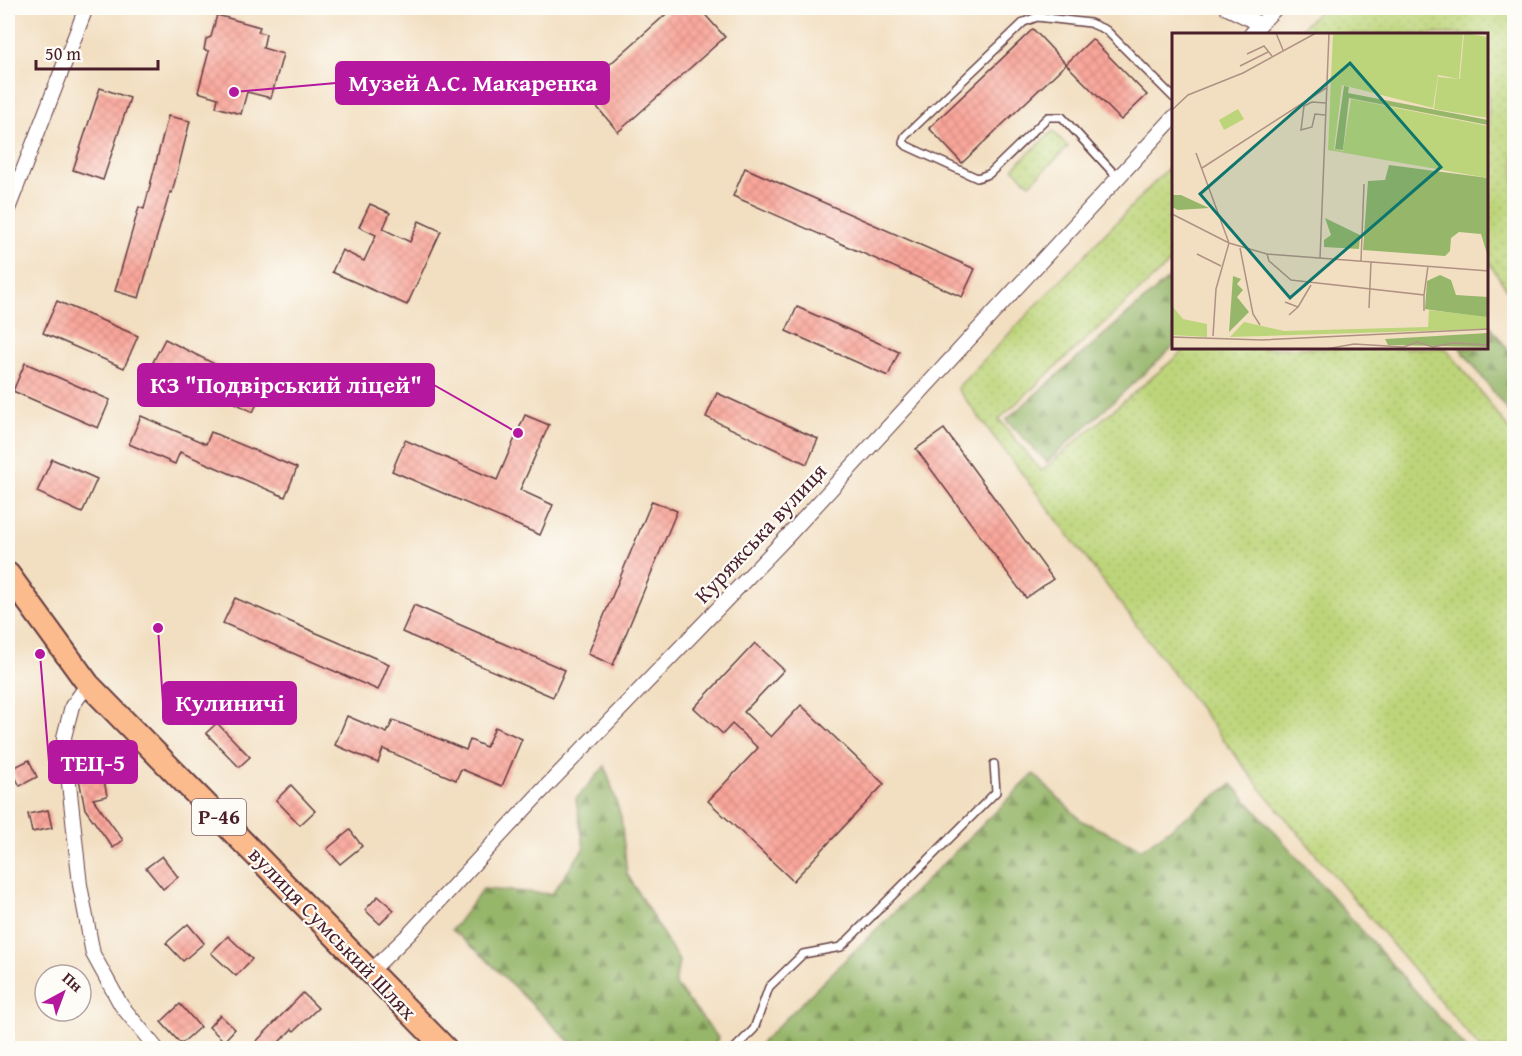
<svg xmlns="http://www.w3.org/2000/svg" width="1522" height="1056" font-family="'Gentium Book Plus',serif">
	<defs>
		<pattern id="forest-firs" width="22" height="20" patternUnits="userSpaceOnUse" patternTransform="scale(1.5)"><rect width="22" height="20" fill="#96b66a"/><path d="M5 1l3.5 6h-7zM16 11l3.5 6h-7z" fill="#7c9357"/></pattern>
		<pattern id="park-dots" width="8" height="8" patternUnits="userSpaceOnUse" patternTransform="scale(1.5)"><rect width="8" height="8" fill="#bdd57a"/><path d="M2 2h.1M6 6h.1" fill="none" stroke="#a4b66a" stroke-width="1.8" stroke-linecap="round"/></pattern>
		<pattern id="building-cross-hatch" width="8" height="8" patternUnits="userSpaceOnUse" patternTransform="scale(1.5)"><rect width="8" height="8" fill="#f9a69a"/><path d="M0 0l8 8M0 8l8-8" fill="none" stroke="#d78e85"/></pattern>
	</defs>
	<rect width="100%" height="100%" fill="#fdfcf7"/>
	<filter id="ink" filterUnits="userSpaceOnUse"><feTurbulence type="fractalNoise" baseFrequency=".0167" numOctaves="2"/><feDisplacementMap in="SourceGraphic" scale="12" xChannelSelector="R" yChannelSelector="G"/><feConvolveMatrix kernelMatrix="1 2 1 2 8 2 1 2 1" color-interpolation-filters="sRGB"/></filter>
	<filter id="wash" filterUnits="userSpaceOnUse"><feTurbulence type="fractalNoise" baseFrequency=".008" numOctaves="4" result="noise"/><feDisplacementMap in="SourceGraphic" scale="24" xChannelSelector="R" yChannelSelector="G"/><feGaussianBlur stdDeviation="1.35" result="paint"/><feColorMatrix in="noise" values="0 0 0 0 0 0 0 0 0 0 0 0 0 0 0 0 0 1.4 0 .05"/><feComposite in="paint" operator="in"/></filter>
	<g filter="url(#wash)">
		<rect width="100%" height="100%" fill="#f2dec0"/>
		<g fill="url(#forest-firs)" stroke="#706a4a" stroke-width="1.5">
			<path d="M 1174,274 L 1174,346 L 1047,462 L 1006,420 Z"/>
			<path d="M 1488,323 L 1514,358 L 1514,419 L 1460,348 L 1488,348 Z"/>
			<path d="M 605,766 L 621,817 L 627,874 L 679,961 L 675,984 L 719,1039 L 709,1048 L 576,1048 L 484,957 L 452,930 L 483,889 L 552,894 L 584,848 L 576,799 Z"/>
			<path d="M 1034,774 L 1082,821 L 1142,849 L 1232,784 L 1466,1048 L 756,1048 Z"/>
		</g>
		<g fill="url(#park-dots)" stroke="#847a52" stroke-width="1.5">
			<path d="M 1322,8 L 1514,8 L 1514,300 L 1488,261 L 1488,34 L 1296,34 Z"/>
			<path d="M 1053,131 L 1068,147 L 1030,184 L 1013,168 Z"/>
			<path d="M 1174,162 L 1174,259 L 999,419 L 1041,471 L 1187,348 L 1446,348 L 1514,435 L 1514,1048 L 1480,1048 L 1261,789 L 957,388 Z"/>
		</g>
		<g id="blocks">
			<g fill="url(#building-cross-hatch)">
				<path d="M 673,8 L 699,8 L 725,37 L 618,132 L 582,89 Z"/>
				<path d="M 217,15 L 260,27 L 258,32 L 266,34 L 263,48 L 283,54 L 271,98 L 247,92 L 241,114 L 216,107 L 218,98 L 198,92 L 209,51 L 204,50 L 206,39 L 211,37 Z"/>
				<path d="M 1033,29 L 1066,64 L 962,163 L 929,128 Z"/>
				<path d="M 1092,39 L 1147,95 L 1121,120 L 1066,64 Z"/>
				<path d="M 100,88 L 130,98 L 103,180 L 73,170 Z"/>
				<path d="M 168,116 L 190,121 L 172,193 L 170,192 L 139,298 L 115,291 L 139,207 L 144,209 Z"/>
				<path d="M 745,168 L 975,269 L 962,297 L 733,196 Z"/>
				<path d="M 370,204 L 390,213 L 383,229 L 410,242 L 419,221 L 441,231 L 407,305 L 332,272 L 342,250 L 364,261 L 376,235 L 359,227 Z"/>
				<path d="M 57,301 L 138,336 L 124,368 L 43,333 Z"/>
				<path d="M 797,307 L 899,352 L 888,376 L 786,331 Z"/>
				<path d="M 165,339 L 264,389 L 253,412 L 153,362 Z"/>
				<path d="M 25,363 L 110,400 L 98,428 L 13,391 Z"/>
				<path d="M 717,393 L 818,439 L 807,464 L 706,417 Z"/>
				<path d="M 525,415 L 549,425 L 520,490 L 553,505 L 540,535 L 392,471 L 405,440 L 497,480 Z"/>
				<path d="M 141,416 L 206,444 L 211,432 L 297,468 L 285,497 L 180,452 L 175,464 L 129,444 Z"/>
				<path d="M 944,429 L 1053,579 L 1026,598 L 916,449 Z"/>
				<path d="M 52,459 L 97,479 L 82,513 L 37,492 Z"/>
				<path d="M 652,501 L 677,511 L 613,665 L 588,654 Z"/>
				<path d="M 235,598 L 389,664 L 378,690 L 223,623 Z"/>
				<path d="M 414,605 L 565,670 L 553,697 L 402,632 Z"/>
				<path d="M 755,643 L 784,670 L 744,712 L 771,737 L 801,705 L 884,784 L 793,881 L 708,801 L 758,748 L 732,724 L 723,734 L 694,708 Z"/>
				<path d="M 347,716 L 387,733 L 393,720 L 466,750 L 470,740 L 486,747 L 495,727 L 522,739 L 502,786 L 461,769 L 456,780 L 383,749 L 378,763 L 335,745 Z"/>
				<path d="M 217,723 L 250,757 L 239,767 L 206,733 Z"/>
				<path d="M 29,760 L 37,777 L 20,786 L 11,769 Z"/>
				<path d="M 103,775 L 107,796 L 93,799 L 123,840 L 113,848 L 85,809 L 79,779 Z"/>
				<path d="M 291,785 L 315,811 L 300,825 L 276,800 Z"/>
				<path d="M 48,810 L 52,828 L 32,832 L 28,814 Z"/>
				<path d="M 350,830 L 362,846 L 340,864 L 327,849 Z"/>
				<path d="M 162,856 L 178,877 L 163,889 L 146,868 Z"/>
				<path d="M 378,896 L 394,910 L 380,924 L 365,910 Z"/>
				<path d="M 188,924 L 204,943 L 183,961 L 166,943 Z"/>
				<path d="M 228,936 L 252,959 L 236,976 L 211,953 Z"/>
				<path d="M 303,993 L 318,1008 L 294,1031 L 292,1029 L 273,1048 L 250,1048 Z"/>
				<path d="M 180,1004 L 200,1027 L 181,1044 L 161,1022 Z"/>
				<path d="M 220,1015 L 235,1029 L 224,1041 L 209,1027 Z"/>
			</g>
		</g>
	</g>
	<g filter="url(#ink)">
		<use href="#blocks" fill-opacity="0" stroke="#633c41" stroke-width="1.5"/>
		<g fill="none" stroke-linecap="round" stroke-linejoin="round">
			<defs>
				<g id="service">
					<path d="M 1118,178 L 1062,117 L 1048,117 L 989,174 L 977,178 L 907,146 L 903,142 L 905,136 L 1024,22 L 1037,17 L 1090,23 L 1106,30 L 1174,98"/>
					<path d="M 735,1048 L 754,1029 L 769,987 L 803,954 L 841,947 L 996,792 L 994,764"/>
				</g>
				<g id="minor">
					<path d="M 1227,8 L 1260,24"/>
					<path d="M 1251,34 L 1276,8"/>
					<path d="M 8,209 L 86,8"/>
					<path d="M 88,684 L 72,706 L 64,737 L 80,885 L 93,954 L 121,1005 L 156,1048"/>
					<path d="M 370,972 L 409,934 L 536,797 L 785,539 L 1174,117"/>
				</g>
				<path id="primary" d="M 8,574 L 88,684 L 445,1048"/>
			</defs>
			<use href="#service" stroke="#633c41" stroke-width="10"/>
			<use href="#minor" stroke="#633c41" stroke-width="16"/>
			<use href="#primary" stroke="#633c41" stroke-width="26"/>
			<use href="#service" stroke="#fff" stroke-width="7"/>
			<use href="#minor" stroke="#fff" stroke-width="14"/>
			<use href="#primary" stroke="#fbbb8d" stroke-width="22"/>
		</g>
	</g>
	<g text-anchor="middle" stroke-width="4.5" stroke-linejoin="round" paint-order="stroke">
		<rect fill="#fdfcf7" stroke="#806168" stroke-width="1.5" x="192" y="799" width="54" height="36" rx="4.5"/>
		<g font-size="21" font-weight="bold" fill="#4a1f2b">
			<text x="219" y="824">Р-46</text>
		</g>
		<g font-size="22" fill="#4a1f2b" stroke="#fdfcf7">
			<text transform="translate(760 533) rotate(-47)" y="8">Куряжська вулиця</text>
			<text transform="translate(333 933) rotate(46)" y="8">вулиця Сумський Шлях</text>
		</g>
	</g>
	<g transform="translate(1172 33)">
		<rect width="316" height="316" fill="#f2dec0"/>
		<path d="M 66,76 L 72,86 L 52,97 L 47,87 Z" fill="#bdd57a"/>
		<path d="M 172,53 L 177,54 L 176,60 L 316,87 L 316,92 L 177,65 L 171,117 L 163,116 ZM 217,132 L 316,145 L 316,224 L 309,201 L 287,199 L 279,205 L 278,218 L 273,223 L 191,217 L 196,148 L 213,147 ZM 0,162 L 9,162 L 37,175 L 6,177 L 0,174 ZM 153,185 L 188,202 L 187,216 L 152,214 L 152,207 L 159,202 ZM 268,242 L 279,247 L 284,262 L 316,264 L 316,285 L 253,276 L 255,248 ZM 61,243 L 69,246 L 65,251 L 71,257 L 65,264 L 77,279 L 57,299 ZM 316,300 L 316,314 L 216,312 L 213,306 Z" fill="#96b66a"/>
		<path d="M 0,273 L 11,286 L 35,291 L 35,304 L 0,302 Z" fill="#bdd57a"/>
		<path d="M 292,0 L 316,4 L 316,85 L 262,76 L 266,44 L 288,46 Z" fill="#bdd57a"/>
		<path d="M 161,0 L 291,0 L 287,46 L 266,42 L 261,75 L 170,52 L 162,116 L 171,118 L 179,66 L 316,93 L 316,145 L 156,117 ZM 257,277 L 316,284 L 316,296 L 58,304 L 72,289 L 112,298 L 256,294 Z" fill="#bdd57a"/>
		<path fill="none" stroke="#af9284" stroke-width="1.5" d="M 104,0 L 111,17M 75,21 L 92,13 L 100,23M 68,33 L 96,19M 0,77 L 16,62 L 71,40 L 144,0M 153,82 L 143,81 L 140,94 L 129,97 L 132,73 L 140,69 L 154,70M 24,120 L 57,210 L 44,256 L 41,303M 30,135 L 154,55M 0,181 L 57,210 L 95,221 L 317,238M 68,215 L 81,281 L 88,292M 25,221 L 49,233M 95,221 L 97,228 L 119,247 L 252,262 L 252,278M 148,225 L 157,0M 189,228 L 192,151M 252,262 L 256,233M 113,269 L 126,274 L 117,282M 126,274 L 139,252M 197,275 L 199,229M 0,304 L 90,307 L 317,296M 154,316 L 182,311 L 232,314 L 245,309 L 261,314 L 281,310 L 317,312"/>
		<path fill="#0f766e" fill-opacity="0.15" stroke="#0f766e" stroke-width="3" d="M 178,30 L 269,134 L 118,265 L 28,161 Z"/>
		<rect width="316" height="316" fill="none" stroke="#4a1f2b" stroke-width="3"/>
	</g>
	<path fill="none" stroke="#b5179e" stroke-width="2" d="M234 92L336 83M518 433L434 385M158 628L163 703M40 654L49 762"/>
	<g fill="#b5179e" stroke="#fdfcf7" stroke-width="2">
		<circle cx="234" cy="92" r="6"/>
		<circle cx="518" cy="433" r="6"/>
		<circle cx="158" cy="628" r="6"/>
		<circle cx="40" cy="654" r="6"/>
	</g>
	<g fill="#b5179e" stroke="#b5179e" stroke-width="2">
		<rect x="336" y="62" width="273" height="42" rx="6"/>
		<rect x="138" y="364" width="296" height="42" rx="6"/>
		<rect x="163" y="682" width="133" height="42" rx="6"/>
		<rect x="49" y="741" width="88" height="42" rx="6"/>
	</g>
	<g font-size="24" text-anchor="middle" font-weight="bold" fill="#fff">
		<text x="473" y="91">Музей А.С. Макаренка</text>
		<text x="286" y="393">КЗ "Подвірський ліцей"</text>
		<text x="230" y="711">Кулиничі</text>
		<text x="93" y="771">ТЕЦ-5</text>
	</g>
	<rect width="1522" height="1056" fill="none" stroke="#fdfcf7" stroke-width="30"/>
	<g transform="translate(63 993) rotate(41)"><circle r="28" fill="#fdfcf7" stroke="#b5a4a5" stroke-width="1.5"/>
	<path d="M0-4.5L10 22L0 15L-10 22Z" fill="#b5179e"/>
	<text y="-9" font-size="16" font-weight="bold" text-anchor="middle" fill="#4a1f2b">Пн</text>
	</g>
	<path d="M36 60v9h122v-9" fill="none" stroke="#4a1f2b" stroke-width="3"/>
	<text x="45" y="60" font-size="18" fill="#4a1f2b" stroke="#fdfcf7" stroke-width="4.5" paint-order="stroke">50 m</text>
</svg>
